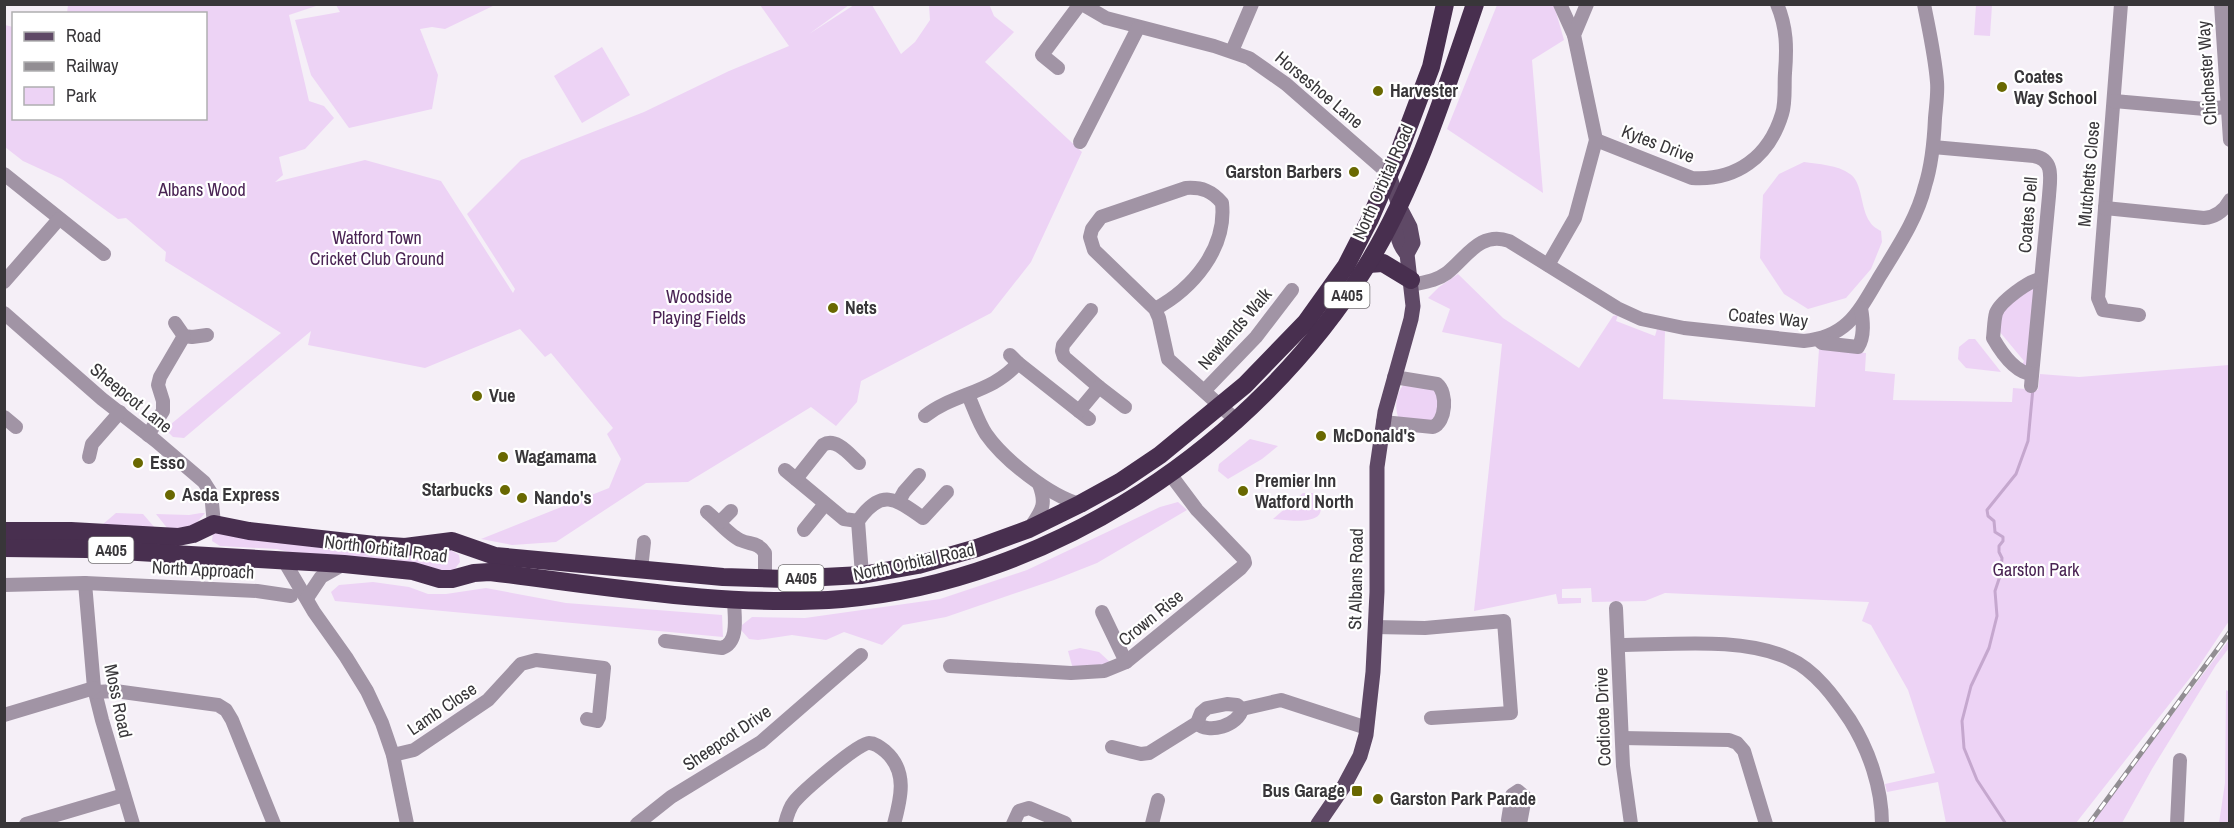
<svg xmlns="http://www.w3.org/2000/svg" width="2234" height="828" font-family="'Archivo Narrow',sans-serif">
	<rect width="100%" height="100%" fill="#f5eff7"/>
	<g fill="#edd3f5">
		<path d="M 989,4 L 994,16 L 1014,32 L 985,62 L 1082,152 L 1031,262 L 991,313 L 861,381 L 857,402 L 836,426 L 811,407 L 688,482 L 646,483 L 556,542 L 512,545 L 481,539 L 609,488 L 621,459 L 607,434 L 613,428 L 551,353 L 545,357 L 520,329 L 425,368 L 308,345 L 311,331 L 184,438 L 173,437 L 165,429 L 281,333 L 165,261 L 166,252 L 126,218 L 118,219 L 62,179 L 23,161 L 5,147 L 5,25 L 13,27 L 14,118 L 206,118 L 206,14 L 67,13 L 68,5 L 319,5 L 289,15 L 309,101 L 324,106 L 334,118 L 305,149 L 279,157 L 283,175 L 275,182 L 365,160 L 441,181 L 513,293 L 515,289 L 467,214 L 521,160 L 644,112 L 729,71 L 789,46 L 760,5 L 849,5 L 809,34 L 854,5 L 872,5 L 901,54 L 915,42 L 930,20 L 929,5 Z"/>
		<path d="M 336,5 L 495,5 L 445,29 L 432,27 L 420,29 L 438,75 L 432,109 L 349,128 L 311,75 L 295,20 L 340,12 Z"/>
		<path d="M 1497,5 L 1554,5 L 1564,40 L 1532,60 L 1543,193 L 1447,129 Z"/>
		<path d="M 1976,5 L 1992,5 L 1990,36 L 1974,35 Z"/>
		<path d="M 602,47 L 630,95 L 582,123 L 554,76 Z"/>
		<path d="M 1804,162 C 1818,164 1838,165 1850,174 C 1863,183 1860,208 1870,222 C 1872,226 1877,229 1881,231 L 1882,242 L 1871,269 L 1846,298 L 1808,309 L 1784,294 L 1760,258 L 1763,195 L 1779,174 Z"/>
		<path d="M 1458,274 L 1503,318 L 1579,368 L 1613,316 L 1618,315 L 1616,321 L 1655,336 L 1657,329 L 1665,331 L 1663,399 L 1815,407 L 1819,349 L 1866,353 L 1865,371 L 1895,374 L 1893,400 L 2012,402 L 2013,388 L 2038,390 L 2040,374 L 2079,377 L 2229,365 L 2229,621 L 2197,669 L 2076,823 L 1946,823 L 1938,782 L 1887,792 L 1885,784 L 1935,773 L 1908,690 L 1871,625 L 1862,621 L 1869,602 L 1665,593 L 1645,601 L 1592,602 L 1591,588 L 1562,589 L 1562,598 L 1581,598 L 1581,603 L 1558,604 L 1556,594 L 1474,611 L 1502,344 L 1442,332 L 1450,309 L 1428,298 L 1439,287 Z"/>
		<path d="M 2035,286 L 2028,367 L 2021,366 L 2024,361 L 1999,331 L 2002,310 Z"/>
		<path d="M 1969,339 L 1975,339 L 2001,372 L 1966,368 L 1958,359 L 1959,347 Z"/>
		<path d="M 1404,384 L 1436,388 L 1439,405 L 1432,423 L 1400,422 C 1394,409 1395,395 1404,384 Z"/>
		<path d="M 1250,439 L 1278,446 L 1262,459 L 1228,479 L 1218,471 L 1219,464 Z"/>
		<path d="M 1303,493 L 1313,493 C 1339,527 1292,521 1273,519 Z"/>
		<path d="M 1178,502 L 1187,510 L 1097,563 L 1054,580 L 946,617 L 903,625 L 882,645 L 844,632 L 826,640 L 792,635 L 758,640 L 749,639 L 741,630 L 742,625 L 752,617 L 805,618 L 940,599 L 1027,570 L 1160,507 Z"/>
		<path d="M 116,513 L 143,514 L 155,528 L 102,525 Z"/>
		<path d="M 201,513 L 205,513 L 193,527 L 168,529 L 156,514 L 189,515 Z"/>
		<path d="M 213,532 L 372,549 L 372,556 L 392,558 L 392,562 L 296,554 L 277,549 L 220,546 L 212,541 Z"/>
		<path d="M 447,548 L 459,555 L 460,562 L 454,570 L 447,571 L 396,562 L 397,554 Z"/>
		<path d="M 373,582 L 409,587 L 428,594 L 446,594 L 486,588 L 566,603 L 722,615 L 723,637 L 335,601 L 331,592 L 339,585 Z"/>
		<path d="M 2229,640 L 2229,648 L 2216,665 L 2152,769 L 2122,823 L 2090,823 Z"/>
		<path d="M 1080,648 L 1099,652 L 1112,664 L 1073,669 L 1068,651 Z"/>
		<path d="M 2226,690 L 2230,692 L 2229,823 L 2219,823 L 2225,783 Z"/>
	</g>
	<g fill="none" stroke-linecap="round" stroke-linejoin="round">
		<path stroke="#c5a7ce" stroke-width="3" d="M 2006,824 L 1977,780 L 1964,748 L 1962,721 L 1971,686 L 1989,648 L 1997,616 L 1995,591 L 2001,573 L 2002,558 L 1999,552 L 1999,546 L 2003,541 L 2003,537 L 1995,532 L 1994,521 L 1988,516 L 1987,510 L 2016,474 L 2028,441 L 2033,388"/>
		<g stroke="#a194a5" stroke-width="14">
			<path d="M 1082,4 L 1106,18 L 1214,46 L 1249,58 L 1286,84 L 1389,174"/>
			<path d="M 1560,4 L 1574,35"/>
			<path d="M 2121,4 L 2098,298 L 2103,310 L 2139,315"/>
			<path d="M 2221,4 L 2230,140"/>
			<path d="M 1232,51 L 1252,4"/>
			<path d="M 1058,68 L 1042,55 L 1080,4"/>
			<path d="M 2114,101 L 2205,109 L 2226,107"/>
			<path d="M 1596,140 L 1692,178 C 1736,181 1769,157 1782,114 C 1786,102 1784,86 1785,73 C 1787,48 1787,28 1777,4"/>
			<path d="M 1080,142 L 1138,28"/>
			<path d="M 1933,147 L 2034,156 C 2055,160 2050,179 2049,196 L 2031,386"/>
			<path d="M 4,174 L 104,254"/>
			<path d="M 2105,208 L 2204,218 C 2216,217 2224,211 2230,200"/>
			<path d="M 1548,265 L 1575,218 L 1596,140 L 1574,35 L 1587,4"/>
			<path d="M 4,282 L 59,219"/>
			<path d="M 1411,285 C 1424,282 1436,281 1447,273 C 1467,257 1480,231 1509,241 L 1617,308 L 1641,319 L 1684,328 L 1804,341 C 1848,337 1859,311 1880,276 C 1897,248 1917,219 1925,186 C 1932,164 1934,141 1935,118 C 1936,106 1938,93 1937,82 C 1935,56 1929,30 1924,4"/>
			<path d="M 1155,309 C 1192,289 1227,249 1222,203 C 1212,191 1202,187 1186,188 L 1101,217 L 1092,229 L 1090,237 L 1094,250 L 1155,309 L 1159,318 L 1168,359 L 1236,420"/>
			<path d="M 1091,310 L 1063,345 L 1062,351 L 1064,357 L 1099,387"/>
			<path d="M 4,313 L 102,399 L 156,441 L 204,482 L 211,493 L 214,524"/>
			<path d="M 175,323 L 184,336 L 192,337 L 207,335"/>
			<path d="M 1818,339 L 1822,343 L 1858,347 C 1865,336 1863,320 1861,308"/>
			<path d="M 1010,355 L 1018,363 L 1089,419"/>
			<path d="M 2032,374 C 2015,373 2001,352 1993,338 C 1994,330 1994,320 1996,313 C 2000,302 2029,280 2041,279"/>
			<path d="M 1205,390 L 1256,337 L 1292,290"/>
			<path d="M 968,395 C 974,408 978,422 986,434 C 1004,460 1050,496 1080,504"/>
			<path d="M 1079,411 L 1099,387 L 1125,407"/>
			<path d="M 925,416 C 954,393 993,393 1018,363"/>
			<path d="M 4,417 L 16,427"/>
			<path d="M 1383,422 L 1433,427 C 1446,422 1448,393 1437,384 L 1394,377"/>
			<path d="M 148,435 L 163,411 L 163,401 L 158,385 L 160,377 L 184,336"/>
			<path d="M 89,457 L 92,444 L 120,412"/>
			<path d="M 785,470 L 844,519 L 858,521"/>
			<path d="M 796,479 L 823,445 C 836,437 849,454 859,463"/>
			<path d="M 899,501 L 904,492 L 919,475"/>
			<path d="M 707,512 C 716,519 730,536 740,540 C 751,545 758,542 765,553 L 765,578"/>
			<path d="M 720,522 L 731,511"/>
			<path d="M 1030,528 C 1042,510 1047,505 1039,484"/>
			<path d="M 804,530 L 825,504"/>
			<path d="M 283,559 L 314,612 L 346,657 L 367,691 L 382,723 L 393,755 L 407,824"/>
			<path d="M 641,569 L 644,542"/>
			<path d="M 862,575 L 858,521 C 881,488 895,498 923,518 L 947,492"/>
			<path d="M 85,583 L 94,688 L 102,720 L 133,824"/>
			<path d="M 4,585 L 85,583 L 257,591 L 291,596"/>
			<path d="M 307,598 L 321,577 L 344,564"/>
			<path d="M 1616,608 L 1623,766 L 1631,824"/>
			<path d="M 1102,612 L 1126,662"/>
			<path d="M 1375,627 L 1425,628 L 1504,621 L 1511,713 L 1431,718"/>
			<path d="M 665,641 L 722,648 C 740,642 734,615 734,599"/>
			<path d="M 1618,645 C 1670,645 1743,636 1790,659 C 1815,670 1835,698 1850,720 C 1869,750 1882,788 1882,824"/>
			<path d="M 950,666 L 1071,673 L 1104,671 L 1126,662 L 1241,568 L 1245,563 L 1244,559 L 1197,510 L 1170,474"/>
			<path d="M 95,692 L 115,691 L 218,705 L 226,710 L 232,720 L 274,824"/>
			<path d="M 4,715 L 94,688"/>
			<path d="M 1197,723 C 1208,735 1239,725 1242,709"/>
			<path d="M 1622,738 L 1729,740 L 1737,743 L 1744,751 L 1766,824"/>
			<path d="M 1112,747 L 1141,754 L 1149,753 L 1197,723 L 1201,713 L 1207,708 L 1227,704 L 1237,705 L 1242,709 L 1281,700 L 1367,728"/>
			<path d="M 393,755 L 414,750 L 488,700 L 521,664 L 536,660 L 604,668 L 599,717 L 597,721 L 587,719"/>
			<path d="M 26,824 L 124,795"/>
			<path d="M 637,824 L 671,797 L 761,742 L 861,655"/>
			<path d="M 785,824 C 787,816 789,808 794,802 C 802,792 858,743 869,743 C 875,743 880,747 885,751 C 908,771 901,798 894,824"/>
			<path d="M 1013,824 L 1019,811 L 1029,808 L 1065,823"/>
			<path d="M 1152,824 L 1158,800"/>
			<path d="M 1510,824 L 1508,820 L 1512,795 L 1518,791 L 1525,797 L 1520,824"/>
			<path d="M 2177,824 L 2180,760"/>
		</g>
		<g stroke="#5f4966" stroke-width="15">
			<path d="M 1398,212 C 1397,229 1395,241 1407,254"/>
			<path d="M 1318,824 L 1344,786 L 1360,756 L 1366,735 L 1373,672 L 1377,592 L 1377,467 L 1385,412 L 1411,319 L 1413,306 L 1407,254 L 1413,243 L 1410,227 L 1399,206 L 1389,174"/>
		</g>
		<g stroke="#482f4f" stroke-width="18">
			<path d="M 1368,264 L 1383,263 L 1411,280"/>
			<path d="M 4,531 L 71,531 L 178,537 L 193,534 L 214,524 L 249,531 L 375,545 L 405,547 L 452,541 L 495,556 L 723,577 L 785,579 L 862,575 L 918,565 L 977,548 L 1029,529 L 1080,504 L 1120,482 L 1160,455 L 1245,385 L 1306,322 L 1346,266 L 1370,219 L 1399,152 L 1431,67 L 1445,4"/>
			<path d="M 4,548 L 87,549 L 344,564 L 413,571 L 440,579 L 452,579 L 474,573 L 490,572 C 606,586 725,608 842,599 C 1053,581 1256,444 1367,265 C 1415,187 1445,92 1475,4"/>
		</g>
		<defs>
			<path id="rail" d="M 2089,824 L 2230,632"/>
		</defs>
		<use href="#rail" stroke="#928e93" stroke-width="5"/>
		<use href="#rail" stroke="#fff" stroke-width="3" stroke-dasharray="9" stroke-linecap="butt"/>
	</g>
	<g fill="#696801" stroke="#fff" stroke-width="2">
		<circle cx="2002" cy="87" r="6"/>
		<circle cx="1378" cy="91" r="6"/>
		<circle cx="1354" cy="172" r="6"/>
		<circle cx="833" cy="308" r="6"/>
		<circle cx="477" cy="396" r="6"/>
		<circle cx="1321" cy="436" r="6"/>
		<circle cx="503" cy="457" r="6"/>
		<circle cx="138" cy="463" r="6"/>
		<circle cx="505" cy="490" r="6"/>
		<circle cx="1243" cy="491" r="6"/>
		<circle cx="170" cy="495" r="6"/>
		<circle cx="522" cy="498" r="6"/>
		<rect x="1351" y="785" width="12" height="12" rx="3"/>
		<circle cx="1378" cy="799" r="6"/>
	</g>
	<g text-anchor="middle" stroke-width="4.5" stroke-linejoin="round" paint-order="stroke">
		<g fill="#fff" stroke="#747274" stroke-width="1.5">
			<rect x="1324.5" y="282" width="45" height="26" rx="4.5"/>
			<rect x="88.5" y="537" width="45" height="26" rx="4.5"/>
			<rect x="778.5" y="565" width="45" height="26" rx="4.5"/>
		</g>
		<g font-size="16" font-weight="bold" fill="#383639">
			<text x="1347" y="301">A405</text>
			<text x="111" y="556">A405</text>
			<text x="801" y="584">A405</text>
		</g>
		<g font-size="18" fill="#383639" stroke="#fff">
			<text transform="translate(2207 73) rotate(-94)" y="6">Chichester Way</text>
			<text transform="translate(1319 90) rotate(40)" y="6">Horseshoe Lane</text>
			<text transform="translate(1658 144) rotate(21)" y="6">Kytes Drive</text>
			<text transform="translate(2089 174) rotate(-85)" y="6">Mutchetts Close</text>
			<text transform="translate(1383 182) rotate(-66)" y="6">North Orbital Road</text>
			<text transform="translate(2028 215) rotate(-85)" y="6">Coates Dell</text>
			<text transform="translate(1768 318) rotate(5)" y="6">Coates Way</text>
			<text transform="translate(1235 329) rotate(-49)" y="6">Newlands Walk</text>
			<text transform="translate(131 398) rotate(39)" y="6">Sheepcot Lane</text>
			<text transform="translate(386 549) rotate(7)" y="6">North Orbital Road</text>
			<text transform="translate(914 562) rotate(-12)" y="6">North Orbital Road</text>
			<text transform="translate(203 570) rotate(3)" y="6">North Approach</text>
			<text transform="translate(1356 579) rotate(-89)" y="6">St Albans Road</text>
			<text transform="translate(1151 618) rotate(-39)" y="6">Crown Rise</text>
			<text transform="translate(118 701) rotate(78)" y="6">Moss Road</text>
			<text transform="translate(442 709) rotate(-34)" y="6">Lamb Close</text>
			<text transform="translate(1603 717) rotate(-92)" y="6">Codicote Drive</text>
			<text transform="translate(727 738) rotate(-34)" y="6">Sheepcot Drive</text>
		</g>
		<g font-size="18" font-weight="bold" fill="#383639" stroke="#fff" text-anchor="start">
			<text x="2014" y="83">Coates<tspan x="2014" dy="21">Way School</tspan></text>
			<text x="1390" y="97">Harvester</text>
			<text x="1342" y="178" text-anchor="end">Garston Barbers</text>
			<text x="845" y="314">Nets</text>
			<text x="489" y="402">Vue</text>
			<text x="1333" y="442">McDonald's</text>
			<text x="515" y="463">Wagamama</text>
			<text x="150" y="469">Esso</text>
			<text x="1255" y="487">Premier Inn<tspan x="1255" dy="21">Watford North</tspan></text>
			<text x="493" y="496" text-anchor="end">Starbucks</text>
			<text x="182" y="501">Asda Express</text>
			<text x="534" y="504">Nando's</text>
			<text x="1345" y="797" text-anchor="end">Bus Garage</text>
			<text x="1390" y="805">Garston Park Parade</text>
		</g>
		<g font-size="18" fill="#4a2454" stroke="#fff">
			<text x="202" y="196">Albans Wood</text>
			<text x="377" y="244">Watford Town<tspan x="377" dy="21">Cricket Club Ground</tspan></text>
			<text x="699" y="303">Woodside<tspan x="699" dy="21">Playing Fields</tspan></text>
			<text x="2036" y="576">Garston Park</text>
		</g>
	</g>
	<rect width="2234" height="828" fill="none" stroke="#383639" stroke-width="12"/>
	<rect x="12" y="12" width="195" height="108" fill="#ffffff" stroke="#afafb0" stroke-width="1.5"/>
	<rect x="24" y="32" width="30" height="9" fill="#5f4966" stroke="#afafb0" stroke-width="1.5"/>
	<text x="66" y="42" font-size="18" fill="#383639">Road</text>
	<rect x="24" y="62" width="30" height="9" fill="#928e93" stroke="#afafb0" stroke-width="1.5"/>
	<text x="66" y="72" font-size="18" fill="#383639">Railway</text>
	<rect x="24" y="87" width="30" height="18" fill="#edd3f5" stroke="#afafb0" stroke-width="1.5"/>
	<text x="66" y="102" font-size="18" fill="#383639">Park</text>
</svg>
